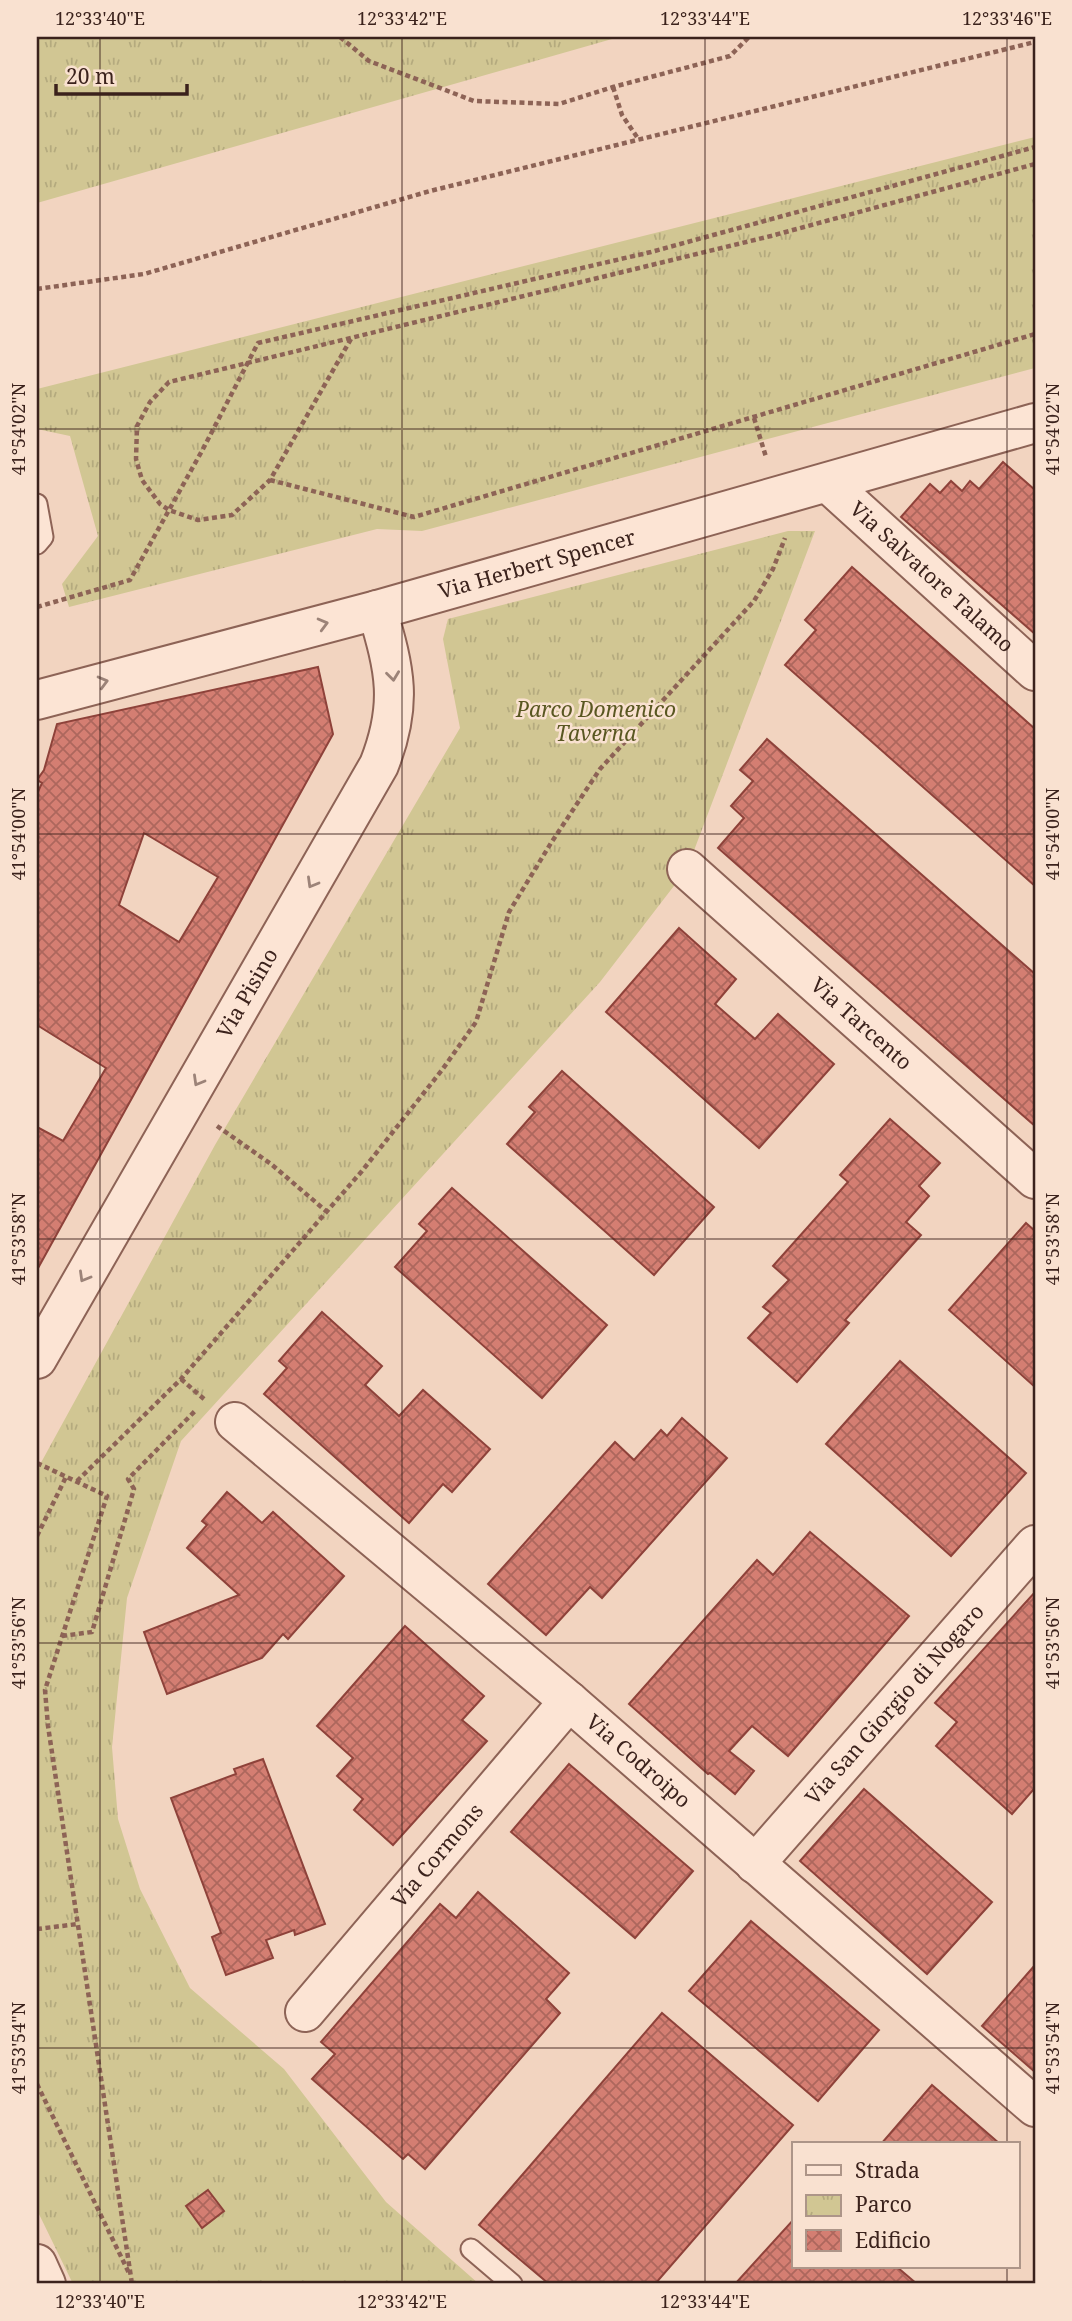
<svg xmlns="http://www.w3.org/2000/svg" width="1072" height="2321" font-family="'Noto Serif',serif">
	<defs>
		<pattern id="park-tufts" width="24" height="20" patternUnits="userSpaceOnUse" patternTransform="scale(1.75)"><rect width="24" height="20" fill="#d1c693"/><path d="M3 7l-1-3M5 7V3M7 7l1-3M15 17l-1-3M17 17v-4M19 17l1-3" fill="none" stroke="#b4aa7e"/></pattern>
		<pattern id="building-cross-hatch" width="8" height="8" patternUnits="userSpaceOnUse" patternTransform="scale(1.75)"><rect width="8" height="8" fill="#d47e72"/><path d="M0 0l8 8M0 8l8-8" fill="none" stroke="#ad675d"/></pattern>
	</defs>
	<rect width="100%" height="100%" fill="#f2d4c0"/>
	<g fill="url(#park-tufts)">
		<path d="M 37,37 L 619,37 L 37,203 Z"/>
		<path d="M 1035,137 L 1035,368 L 422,531 L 377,529 L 69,607 L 62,584 L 98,536 L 70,436 L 37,429 L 37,389 Z"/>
		<path d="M 788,531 L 815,531 L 687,869 L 600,982 L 181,1441 L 127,1598 L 112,1747 L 118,1819 L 140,1889 L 190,1988 L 284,2069 L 386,2202 L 479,2284 L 73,2284 L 37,2210 L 37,1470 L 215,1145 L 460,728 L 443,639 L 448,619 Z"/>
	</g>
	<g fill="url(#building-cross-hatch)" stroke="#8e423a" stroke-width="2" fill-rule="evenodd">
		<path d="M 1003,462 L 1035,490 L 1035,634 L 901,517 L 930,484 L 940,493 L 951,481 L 962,491 L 970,481 L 979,489 Z"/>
		<path d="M 852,567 L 1035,729 L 1035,886 L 785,665 L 816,630 L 805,620 Z"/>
		<path d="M 318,667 L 333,734 L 37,1270 L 37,1127 L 63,1141 L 106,1068 L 37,1025 L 37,794 L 42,783 L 37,780 L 44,770 L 57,724 ZM 144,833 L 218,877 L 179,942 L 119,905 Z"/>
		<path d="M 767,739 L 1035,974 L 1035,1126 L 718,848 L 744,818 L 731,806 L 753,781 L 740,770 Z"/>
		<path d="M 679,928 L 736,979 L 715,1004 L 755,1039 L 778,1014 L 834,1064 L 759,1148 L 606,1012 Z"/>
		<path d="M 562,1071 L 714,1207 L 654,1275 L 507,1144 L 535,1112 L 529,1107 Z"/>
		<path d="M 890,1119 L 940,1163 L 919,1186 L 929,1196 L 906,1222 L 921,1235 L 845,1320 L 849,1323 L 797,1382 L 748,1338 L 771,1313 L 763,1307 L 789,1280 L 773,1266 L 848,1182 L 840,1175 Z"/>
		<path d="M 452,1188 L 607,1325 L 542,1398 L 395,1267 L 427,1231 L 419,1224 Z"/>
		<path d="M 1026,1223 L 1035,1231 L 1035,1387 L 949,1310 Z"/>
		<path d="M 322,1312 L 382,1366 L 365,1385 L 399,1416 L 423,1390 L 490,1449 L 452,1492 L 443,1484 L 409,1523 L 264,1394 L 287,1368 L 279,1361 Z"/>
		<path d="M 900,1361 L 1026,1473 L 951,1556 L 826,1444 Z"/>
		<path d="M 682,1418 L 727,1458 L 602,1598 L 590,1587 L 546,1635 L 488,1584 L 615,1442 L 634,1460 L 661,1430 L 667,1436 Z"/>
		<path d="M 227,1492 L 262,1523 L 273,1512 L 344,1576 L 288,1639 L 283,1634 L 262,1658 L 167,1694 L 144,1632 L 239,1595 L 187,1548 L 207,1525 L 202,1521 Z"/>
		<path d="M 810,1532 L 909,1616 L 788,1756 L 752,1726 L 729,1751 L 754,1771 L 735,1794 L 710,1773 L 708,1774 L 629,1704 L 757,1560 L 773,1575 Z"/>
		<path d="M 1035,1592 L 1035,1791 L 1033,1790 L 1012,1814 L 936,1746 L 957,1722 L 935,1703 Z"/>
		<path d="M 405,1626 L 484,1696 L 462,1720 L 487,1741 L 393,1845 L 354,1810 L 363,1799 L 337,1776 L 353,1758 L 317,1726 Z"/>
		<path d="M 263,1759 L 325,1924 L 295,1935 L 294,1930 L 266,1940 L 273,1958 L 226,1975 L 212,1937 L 221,1933 L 171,1798 L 236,1774 L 234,1769 Z"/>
		<path d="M 569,1764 L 693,1871 L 635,1938 L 511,1832 Z"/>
		<path d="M 864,1789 L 992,1902 L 927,1974 L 800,1861 Z"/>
		<path d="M 478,1892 L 569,1973 L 546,1999 L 560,2013 L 425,2169 L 408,2154 L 403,2159 L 312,2079 L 335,2054 L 321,2042 L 440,1904 L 456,1918 Z"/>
		<path d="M 751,1921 L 879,2030 L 818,2101 L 689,1991 Z"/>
		<path d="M 1035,1965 L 1035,2072 L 982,2026 Z"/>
		<path d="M 662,2013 L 793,2125 L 655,2284 L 549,2284 L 479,2225 Z"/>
		<path d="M 932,2085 L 1000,2144 L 881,2144 Z"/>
		<path d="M 208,2190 L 224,2211 L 202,2228 L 186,2206 Z"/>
		<path d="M 794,2219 L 794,2267 L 897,2267 L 917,2284 L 735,2284 Z"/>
	</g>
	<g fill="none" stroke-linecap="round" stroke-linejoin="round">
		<defs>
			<g id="service">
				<path d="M 37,504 L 43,537 L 37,544"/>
				<path d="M 471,2249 L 512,2284"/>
			</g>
			<g id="minor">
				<path id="s1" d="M 828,483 L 1035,671"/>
				<path id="s2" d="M 37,700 L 377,610 L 1035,423"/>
				<path id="s3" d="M 687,869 L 1035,1179"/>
				<path id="s4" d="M 37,1359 L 379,765 C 403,704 395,670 377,610"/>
				<path id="s5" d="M 235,1422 L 569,1701 L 1035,2107"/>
				<path id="s6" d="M 755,1864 L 1035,1545"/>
				<path id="s7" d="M 305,2012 L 569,1701"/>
				<path d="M 37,2264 L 46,2284"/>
			</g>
		</defs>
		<use href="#service" stroke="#8d6356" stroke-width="23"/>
		<use href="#minor" stroke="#8d6356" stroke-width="42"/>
		<g stroke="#8d6356" stroke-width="4.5" stroke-dasharray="5 3.5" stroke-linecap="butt">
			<path d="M 340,37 L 369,61 L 474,101 L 559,104 L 613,87 L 730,56 L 749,37"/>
			<path d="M 613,87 L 622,115 L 639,140"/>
			<path d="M 37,289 L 144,274 L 430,191 L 1035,42"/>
			<path d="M 351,339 L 270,480 L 232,515 L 198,520 L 169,510 L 160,504 L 142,480 L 136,459 L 137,426 L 150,402 L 169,382 L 771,236 L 1035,164"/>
			<path d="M 754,418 L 766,457"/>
			<path d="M 270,480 L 414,517 L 1035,334"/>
			<path d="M 37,607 L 130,580 L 203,449 L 258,343 L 651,252 L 1035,147"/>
			<path d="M 217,1126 L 271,1164 L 326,1211"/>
			<path d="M 181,1379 L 204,1399"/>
			<path d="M 37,1463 L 107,1496 L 45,1690 L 48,1726 L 132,2284"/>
			<path d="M 77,1481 L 181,1379 L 362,1171 L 442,1070 L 476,1022 L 509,912 L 551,843 L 600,769 L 754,601 L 773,569 L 785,538"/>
			<path d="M 37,1536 L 66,1477"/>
			<path d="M 62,1636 L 92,1632 L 134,1489 L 128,1479 L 195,1411"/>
			<path d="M 37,1929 L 78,1924"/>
			<path d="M 37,2084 L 129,2273"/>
		</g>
		<use href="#service" stroke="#fce4d4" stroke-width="19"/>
		<use href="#minor" stroke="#fce4d4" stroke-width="38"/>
	</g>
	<defs><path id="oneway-chevron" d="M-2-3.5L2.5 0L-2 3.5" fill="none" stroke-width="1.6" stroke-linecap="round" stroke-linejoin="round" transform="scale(1.75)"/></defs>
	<g stroke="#9c8378">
		<use href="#oneway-chevron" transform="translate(323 624) rotate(-15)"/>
		<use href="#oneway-chevron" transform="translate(393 676) rotate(83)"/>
		<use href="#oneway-chevron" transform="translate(103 682) rotate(-15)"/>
		<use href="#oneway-chevron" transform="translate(312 883) rotate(120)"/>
		<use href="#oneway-chevron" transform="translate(198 1081) rotate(120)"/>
		<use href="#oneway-chevron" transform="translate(84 1277) rotate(120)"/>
	</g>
	<path fill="none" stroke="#3b221c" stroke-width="2" stroke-opacity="0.45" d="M 100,37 L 100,2284M 402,37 L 402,2284M 705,37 L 705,2284M 1007,37 L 1007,2144M 37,429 L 1035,429M 37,834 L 1035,834M 37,1239 L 1035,1239M 37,1643 L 1035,1643M 37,2048 L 1035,2048M 1007,2267 L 1007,2284"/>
	<g text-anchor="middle" stroke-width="5" stroke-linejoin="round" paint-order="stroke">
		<g font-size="21" fill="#3b221c" stroke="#f9e1d0">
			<text dy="7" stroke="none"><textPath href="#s2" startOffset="518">Via Herbert Spencer</textPath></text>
			<text dy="7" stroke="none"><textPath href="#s1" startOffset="140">Via Salvatore Talamo</textPath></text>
			<text dy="7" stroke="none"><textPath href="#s4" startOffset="422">Via Pisino</textPath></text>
			<text dy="7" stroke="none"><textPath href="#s3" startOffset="233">Via Tarcento</textPath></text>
			<text dy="7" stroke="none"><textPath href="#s6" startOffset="212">Via San Giorgio di Nogaro</textPath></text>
			<text dy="7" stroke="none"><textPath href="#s5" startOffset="527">Via Codroipo</textPath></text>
			<text dy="7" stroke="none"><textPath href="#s7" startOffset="205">Via Cormons</textPath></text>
		</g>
		<g font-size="21" font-style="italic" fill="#595721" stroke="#f9e1d0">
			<text x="596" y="717">Parco Domenico<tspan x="596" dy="24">Taverna</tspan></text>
		</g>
	</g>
	<rect width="1072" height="2321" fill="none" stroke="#f9e1d0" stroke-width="77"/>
	<rect x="792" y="2142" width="228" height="126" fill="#f9e1d0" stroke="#ad9588" stroke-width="2"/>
	<rect x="806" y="2165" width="35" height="10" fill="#fce4d4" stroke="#ad9588" stroke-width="2"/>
	<text x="855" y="2178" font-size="21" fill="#3b221c">Strada</text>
	<rect x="806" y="2195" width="35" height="21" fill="url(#park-tufts)" stroke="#ad9588" stroke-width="2"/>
	<text x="855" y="2212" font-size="21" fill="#3b221c">Parco</text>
	<rect x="806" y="2230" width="35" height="21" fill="url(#building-cross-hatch)" stroke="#ad9588" stroke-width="2"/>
	<text x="855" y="2248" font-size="21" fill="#3b221c">Edificio</text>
	<path d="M56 84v10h131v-10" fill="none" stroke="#3b221c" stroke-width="3.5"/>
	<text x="66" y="84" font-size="21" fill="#3b221c" stroke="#f9e1d0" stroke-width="5" paint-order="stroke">20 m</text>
	<rect x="38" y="38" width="996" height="2244" fill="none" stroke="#3b221c" stroke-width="2.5"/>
	<g font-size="18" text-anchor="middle" fill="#3b221c">
		<text x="100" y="25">12°33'40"E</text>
		<text x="402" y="25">12°33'42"E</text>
		<text x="705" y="25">12°33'44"E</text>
		<text x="1007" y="25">12°33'46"E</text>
		<text transform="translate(19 429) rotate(-90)" y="6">41°54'02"N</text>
		<text transform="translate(1053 429) rotate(-90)" y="6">41°54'02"N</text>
		<text transform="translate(19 834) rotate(-90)" y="6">41°54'00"N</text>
		<text transform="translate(1053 834) rotate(-90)" y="6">41°54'00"N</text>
		<text transform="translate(19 1239) rotate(-90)" y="6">41°53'58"N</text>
		<text transform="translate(1053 1239) rotate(-90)" y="6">41°53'58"N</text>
		<text transform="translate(19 1643) rotate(-90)" y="6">41°53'56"N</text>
		<text transform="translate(1053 1643) rotate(-90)" y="6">41°53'56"N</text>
		<text transform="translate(19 2048) rotate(-90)" y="6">41°53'54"N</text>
		<text transform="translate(1053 2048) rotate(-90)" y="6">41°53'54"N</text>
		<text x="100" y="2308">12°33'40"E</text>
		<text x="402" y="2308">12°33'42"E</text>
		<text x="705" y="2308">12°33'44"E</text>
	</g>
</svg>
